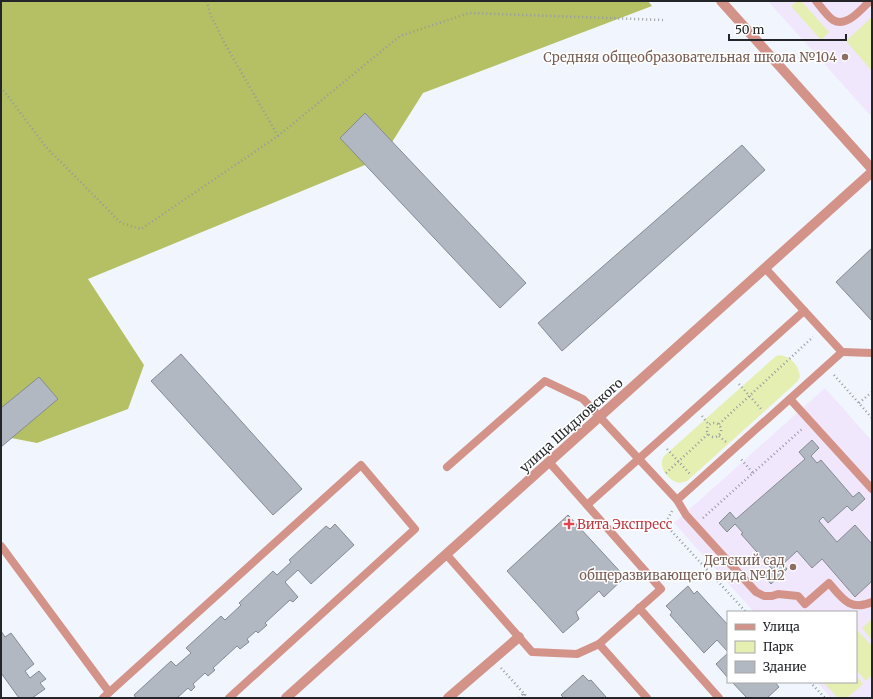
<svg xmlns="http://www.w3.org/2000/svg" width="873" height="699" font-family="Merriweather,serif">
	<rect width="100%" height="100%" fill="#f1f6fe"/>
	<g fill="#f0e7fc">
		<path d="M 768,1 L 872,1 L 872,113 L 870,115 Z"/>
		<path d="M 825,388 L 872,441 L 872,698 L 831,698 L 817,682 L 856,682 L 856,612 L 754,612 L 674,523 Z"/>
	</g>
	<g fill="#e5efb1">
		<path d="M 797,1 L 801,1 L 829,32 L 821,40 L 791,6 Z"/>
		<path d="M 872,17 L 872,71 L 846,41 Z"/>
		<path d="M 780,355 C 792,357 799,366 800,377 L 797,382 L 687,481 L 680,483 C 668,481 657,467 664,456 L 776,356 Z"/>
		<path d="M 872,619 L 872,640 L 862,628 Z"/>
		<path d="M 858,631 L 872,646 L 872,675 L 866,681 L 856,670 L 856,633 Z"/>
		<path d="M 856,676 L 863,684 L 847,698 L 838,698 L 823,682 L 856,682 Z"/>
	</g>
	<path fill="#b4c063" d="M 1,1 L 648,1 L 652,6 L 423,93 L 382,158 L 88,279 L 144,365 L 128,409 L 37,443 L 1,436 Z"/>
	<g fill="#b1b8c1" stroke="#858b94">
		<path d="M 365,113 L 526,283 L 500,308 L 340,138 Z"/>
		<path d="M 742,145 L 765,170 L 562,351 L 538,323 Z"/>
		<path d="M 872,248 L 872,321 L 836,282 Z"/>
		<path d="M 181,354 L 302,489 L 273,515 L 151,381 Z"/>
		<path d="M 39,377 L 58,399 L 1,447 L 1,408 Z"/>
		<path d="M 812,440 L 819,448 L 811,456 L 817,463 L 821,460 L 853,497 L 859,492 L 865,499 L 852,511 L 847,506 L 828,523 L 823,517 L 819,521 L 837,542 L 855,525 L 872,544 L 872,581 L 855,597 L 822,559 L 812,568 L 797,551 L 783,564 L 787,569 L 771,584 L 764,576 L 772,569 L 741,534 L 743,533 L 735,524 L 727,532 L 719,523 L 730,512 L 736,519 L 805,459 L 799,452 Z"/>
		<path d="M 568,515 L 625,577 L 604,597 L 599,591 L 576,612 L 579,619 L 563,633 L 507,571 Z"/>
		<path d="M 335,524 L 354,545 L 311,584 L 298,570 L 285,582 L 298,597 L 293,602 L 290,600 L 265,623 L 267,625 L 258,633 L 256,631 L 247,639 L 249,642 L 240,649 L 237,646 L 213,668 L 215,670 L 208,676 L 205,673 L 193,684 L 195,687 L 191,691 L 188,688 L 177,698 L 136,698 L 134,695 L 171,661 L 176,666 L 191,653 L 186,648 L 221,616 L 225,620 L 241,605 L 239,603 L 273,571 L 277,575 L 291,562 L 289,560 L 326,526 L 330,529 Z"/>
		<path d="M 688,586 L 694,594 L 697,591 L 728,625 L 728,652 L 717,640 L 704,653 L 670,615 L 672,612 L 666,606 Z"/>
		<path d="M 1,631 L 5,637 L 11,633 L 34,664 L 25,671 L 30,678 L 39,671 L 46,679 L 40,683 L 45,689 L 32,698 L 19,698 L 1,673 Z"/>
		<path d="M 728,653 L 728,678 L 716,664 Z"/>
		<path d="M 583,675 L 589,681 L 591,680 L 607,698 L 564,698 L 561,695 Z"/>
		<path d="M 732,682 L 775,682 L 779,687 L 767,698 L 747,698 Z"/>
	</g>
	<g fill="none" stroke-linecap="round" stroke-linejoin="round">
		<g stroke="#969aa0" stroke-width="2.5" stroke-dasharray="1 3" stroke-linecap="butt">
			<path d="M 207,1 L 210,14 L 225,44 L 278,136"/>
			<path d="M 1,87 L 46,147 L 121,223 L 141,229 L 278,136 L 400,36 L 469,13 L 663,20"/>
			<path d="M 834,375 L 872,418"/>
			<path d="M 739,384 L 762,410"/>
			<path d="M 859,403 L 872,392"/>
			<path d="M 702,416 L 709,425"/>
			<circle cx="714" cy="430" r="7"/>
			<path d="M 719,424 L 813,337"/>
			<path d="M 719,436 L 726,442"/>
			<path d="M 667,449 L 690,474"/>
			<path d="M 666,473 L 708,434"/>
			<path d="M 753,473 L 802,429"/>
			<path d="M 672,511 L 665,524 L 746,612"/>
			<path d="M 703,518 L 753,473 L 740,458"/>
			<path d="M 501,668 L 528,698"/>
			<path d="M 810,682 L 825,698"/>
			<path d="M 519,698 L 524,693 L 524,698"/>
		</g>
		<g stroke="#d49389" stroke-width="8">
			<path d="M 816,1 C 820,6 828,17 833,20 C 847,28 861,9 870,1"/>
			<path d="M 842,352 L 872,353"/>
			<path d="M 790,399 L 872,489"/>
			<path d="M 447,467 L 545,381 L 583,399 L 677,500 L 842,352 L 765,268"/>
			<path d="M 677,500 L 686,515 L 756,592 L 764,596 L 772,596 L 778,594 L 798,596 L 805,604 L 829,583 C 842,598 850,612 872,602"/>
			<path d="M 587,505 L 804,311"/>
			<path d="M 1,546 L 109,692"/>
			<path d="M 446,554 L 532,652 L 577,654 L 599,644 L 661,589 L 549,462"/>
			<path d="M 639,608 L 719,698"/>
			<path d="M 599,644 L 647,698"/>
			<path d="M 103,698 L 361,465 L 415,529 L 229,698"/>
		</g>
		<g stroke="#d49389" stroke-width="10">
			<path d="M 721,1 L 872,169"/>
			<path d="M 286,698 L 872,172"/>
			<path d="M 448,698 L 519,637"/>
		</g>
	</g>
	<g fill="#8d6e63" stroke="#fff" stroke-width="1.5">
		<circle cx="845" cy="57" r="4"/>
		<circle cx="793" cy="567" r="4"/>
	</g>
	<path fill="#e0444e" stroke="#fff" stroke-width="1.5" d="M567 518h4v4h4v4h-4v4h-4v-4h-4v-4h4z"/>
	<g text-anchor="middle" stroke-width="3" stroke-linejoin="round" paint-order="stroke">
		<g font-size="13" fill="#785e54" stroke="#fff" text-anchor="end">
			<text x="837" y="62">Средняя общеобразовательная школа №104</text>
			<text x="785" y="565">Детский сад<tspan x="785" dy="15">общеразвивающего вида №112</tspan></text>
		</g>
		<g font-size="13" fill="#232529" stroke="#fff">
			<text transform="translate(571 425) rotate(-42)" y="5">улица Шидловского</text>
		</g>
		<g font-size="13" fill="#be3a42" stroke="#fff" text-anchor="start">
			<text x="577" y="529">Вита Экспресс</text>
		</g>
	</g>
	<rect width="873" height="699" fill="none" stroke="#232529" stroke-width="4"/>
	<rect x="727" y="611" width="130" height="72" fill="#ffffff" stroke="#a7a8a9"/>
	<rect x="735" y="624" width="20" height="6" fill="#d49389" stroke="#a7a8a9"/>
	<text x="763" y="631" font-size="12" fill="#232529">Улица</text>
	<rect x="735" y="641" width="20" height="12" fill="#e5efb1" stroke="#a7a8a9"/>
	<text x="763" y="651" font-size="12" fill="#232529">Парк</text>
	<rect x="735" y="661" width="20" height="12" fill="#b1b8c1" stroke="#a7a8a9"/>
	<text x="763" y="671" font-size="12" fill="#232529">Здание</text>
	<path d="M729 34v6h117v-6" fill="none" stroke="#232529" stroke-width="2"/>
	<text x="735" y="34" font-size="12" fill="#232529" stroke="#ffffff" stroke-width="3" paint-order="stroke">50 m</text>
</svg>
